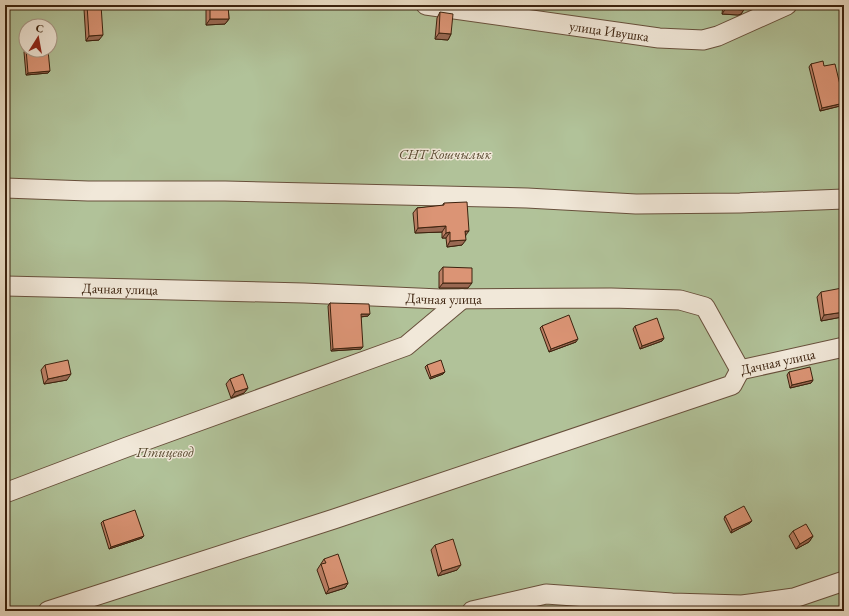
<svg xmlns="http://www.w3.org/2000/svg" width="849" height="616" font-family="'EB Garamond',serif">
	<rect width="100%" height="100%" fill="#eadcc4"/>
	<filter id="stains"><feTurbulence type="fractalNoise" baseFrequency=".005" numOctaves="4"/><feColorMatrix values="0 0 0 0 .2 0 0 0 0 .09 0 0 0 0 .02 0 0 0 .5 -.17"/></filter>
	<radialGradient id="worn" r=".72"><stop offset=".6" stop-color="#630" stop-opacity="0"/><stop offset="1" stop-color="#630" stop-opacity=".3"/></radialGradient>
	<path fill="#b1c299" stroke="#767254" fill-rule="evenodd" d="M 5,5 L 844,5 L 844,609 L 837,611 L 5,611 ZM 26,26 L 50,26 L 50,50 L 26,50 Z"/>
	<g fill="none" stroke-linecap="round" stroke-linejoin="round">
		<defs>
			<g id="minor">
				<path id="s1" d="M 426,5 L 659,38 L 703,40 L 718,36 L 787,5"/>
				<path d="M 5,188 L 88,191 L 225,191 L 527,198 L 636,204 L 740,203 L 844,199"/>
				<path id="s2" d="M 5,286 L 304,293 L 440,299 L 611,298 L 680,300 L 705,307 L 740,370 L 844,347"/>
				<path d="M 5,493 L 127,447 L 406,346 L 462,299"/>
				<path d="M 48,611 L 334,519 L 732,385 L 740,370"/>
				<path d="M 472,611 L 546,594 L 672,603 L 742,605 L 794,598 L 844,581"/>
			</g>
		</defs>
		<use href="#minor" stroke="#68503c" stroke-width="21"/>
		<use href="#minor" stroke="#f1e8d9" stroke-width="19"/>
	</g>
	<g fill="#bc7f65" stroke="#3c220e">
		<path d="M 86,5 L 101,5 L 99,40 L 86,41 L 84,9 Z"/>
		<path d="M 206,5 L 228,5 L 229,19 L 225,24 L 206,25 Z"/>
		<path d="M 723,5 L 745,5 L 745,8 L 741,14 L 738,15 L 722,14 Z"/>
		<path d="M 440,12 L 451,34 L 448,40 L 435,39 L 437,18 Z"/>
		<path d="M 26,49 L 48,73 L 26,75 L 24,52 Z"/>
		<path d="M 811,64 L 824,66 L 841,89 L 844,88 L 844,105 L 820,111 L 809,67 Z"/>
		<path d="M 444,203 L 466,235 L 462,245 L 447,247 L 446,238 L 442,238 L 442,232 L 415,233 L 413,213 L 417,208 L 442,206 Z"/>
		<path d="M 443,267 L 468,288 L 439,288 L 439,272 Z"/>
		<path d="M 821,292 L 844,312 L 844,315 L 842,317 L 821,321 L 817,297 Z"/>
		<path d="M 330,303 L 368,316 L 361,317 L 361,349 L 331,351 L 328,306 Z"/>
		<path d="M 542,326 L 576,342 L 549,352 L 540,328 Z"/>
		<path d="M 635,326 L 664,338 L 662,341 L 640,349 L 633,329 Z"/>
		<path d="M 45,365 L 67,380 L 44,384 L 41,370 Z"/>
		<path d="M 427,365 L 443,374 L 430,379 L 425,367 Z"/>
		<path d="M 789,372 L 813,380 L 811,383 L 790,388 L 787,375 Z"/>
		<path d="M 230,379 L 248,388 L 244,393 L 231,398 L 226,384 Z"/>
		<path d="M 725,516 L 750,523 L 731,533 L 724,519 Z"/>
		<path d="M 103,521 L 144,536 L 142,538 L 109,549 L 101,523 Z"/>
		<path d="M 793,531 L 813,536 L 809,542 L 796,549 L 789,536 Z"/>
		<path d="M 435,545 L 457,570 L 438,576 L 431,550 Z"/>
		<path d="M 324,559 L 348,583 L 345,588 L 326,594 L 317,570 Z"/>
	</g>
	<g fill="#996852" stroke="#3c220e">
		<path d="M 726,8 L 745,8 L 741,14 L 738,15 L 722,14 Z"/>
		<path d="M 210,19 L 229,19 L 225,24 L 206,25 Z"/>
		<path d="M 439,33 L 451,34 L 448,40 L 435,39 Z"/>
		<path d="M 103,35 L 99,40 L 86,41 L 89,36 Z"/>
		<path d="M 50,71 L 48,73 L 26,75 L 28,73 Z"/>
		<path d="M 844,103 L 844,105 L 820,111 L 822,108 Z"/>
		<path d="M 446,226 L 442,232 L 415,233 L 418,228 Z"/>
		<path d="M 465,231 L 469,231 L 465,236 Z"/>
		<path d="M 450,232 L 446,238 L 442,238 L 446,233 Z"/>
		<path d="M 466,240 L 462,245 L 447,247 L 450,241 Z"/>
		<path d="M 443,283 L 472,283 L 468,288 L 439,288 Z"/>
		<path d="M 844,312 L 844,315 L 842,317 L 821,321 L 824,315 Z"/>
		<path d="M 361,314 L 370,314 L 368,316 L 359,317 Z"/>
		<path d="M 664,338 L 662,341 L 640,349 L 642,346 Z"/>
		<path d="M 578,339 L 576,342 L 549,352 L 551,349 Z"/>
		<path d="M 363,347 L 361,349 L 331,351 L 333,349 Z"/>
		<path d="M 445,372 L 443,374 L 430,379 L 431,377 Z"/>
		<path d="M 71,374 L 67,380 L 44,384 L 48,379 Z"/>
		<path d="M 813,380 L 811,383 L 790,388 L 792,385 Z"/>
		<path d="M 248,388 L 244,393 L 231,398 L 235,392 Z"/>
		<path d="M 752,521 L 750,523 L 731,533 L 732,530 Z"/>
		<path d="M 144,536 L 142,538 L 109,549 L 111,547 Z"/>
		<path d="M 813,536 L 809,542 L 796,549 L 800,544 Z"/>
		<path d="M 461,565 L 457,570 L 438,576 L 442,571 Z"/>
		<path d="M 348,583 L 345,588 L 326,594 L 329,589 Z"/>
	</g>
	<g fill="#db9475" stroke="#3c220e">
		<path d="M 87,5 L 101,5 L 103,35 L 89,36 Z"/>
		<path d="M 210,5 L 228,5 L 229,19 L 210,19 Z"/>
		<path d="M 726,5 L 745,5 L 745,8 L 742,10 L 726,8 Z"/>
		<path d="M 440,12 L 453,14 L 451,34 L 439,33 Z"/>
		<path d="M 26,49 L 26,50 L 48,50 L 50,71 L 28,73 Z"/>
		<path d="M 823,61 L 824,66 L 835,64 L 841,89 L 844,88 L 844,103 L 822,108 L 811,64 Z"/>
		<path d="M 467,202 L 469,231 L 465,231 L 466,240 L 450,241 L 450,232 L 446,233 L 446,226 L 418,228 L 417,208 L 444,205 L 444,203 Z"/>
		<path d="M 443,267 L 472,268 L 472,283 L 443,283 Z"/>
		<path d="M 842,288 L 844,301 L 844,312 L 824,315 L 821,292 Z"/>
		<path d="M 330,303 L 369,304 L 370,314 L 361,314 L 363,347 L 333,349 Z"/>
		<path d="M 569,315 L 578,339 L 551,349 L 542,326 Z"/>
		<path d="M 657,318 L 664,338 L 642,346 L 635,326 Z"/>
		<path d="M 68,360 L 71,374 L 48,379 L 45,365 Z"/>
		<path d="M 441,360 L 445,372 L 431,377 L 427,365 Z"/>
		<path d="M 810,367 L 813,380 L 792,385 L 789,372 Z"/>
		<path d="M 243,374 L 248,388 L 235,392 L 230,379 Z"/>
		<path d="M 744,506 L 752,521 L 732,530 L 725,516 Z"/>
		<path d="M 135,510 L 144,536 L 111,547 L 103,521 Z"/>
		<path d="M 806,524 L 813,536 L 800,544 L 793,531 Z"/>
		<path d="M 453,539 L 461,565 L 442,571 L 435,545 Z"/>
		<path d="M 338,554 L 348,583 L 329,589 L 321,564 L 326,563 L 324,559 Z"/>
	</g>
	<g text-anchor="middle" stroke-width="3" stroke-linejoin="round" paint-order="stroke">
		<g font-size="14" fill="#3c220e" stroke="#f1e8d9">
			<text dy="5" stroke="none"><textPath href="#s1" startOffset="185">улица Ивушка</textPath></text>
			<text dy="5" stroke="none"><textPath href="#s2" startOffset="115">Дачная улица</textPath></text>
			<text dy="5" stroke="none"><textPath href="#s2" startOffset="439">Дачная улица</textPath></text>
			<text dy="5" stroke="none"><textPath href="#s2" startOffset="812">Дачная улица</textPath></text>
		</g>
		<g font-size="14" font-style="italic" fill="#594a31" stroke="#f1e8d9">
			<text x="445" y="159">СНТ Кошчылык</text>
			<text x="165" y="457">Птицевод</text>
		</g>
	</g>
	<rect width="849" height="616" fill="none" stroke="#eadcc4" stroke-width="20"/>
	<rect x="6" y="6" width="837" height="604" fill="none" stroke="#3c220e" stroke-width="2"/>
	<rect x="10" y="10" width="829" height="596" fill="none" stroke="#3c220e"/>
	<g transform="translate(38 38) rotate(11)"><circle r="19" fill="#f1e8d9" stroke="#a99988"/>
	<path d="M0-3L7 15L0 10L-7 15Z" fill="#8f2418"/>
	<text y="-6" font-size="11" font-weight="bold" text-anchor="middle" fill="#3c220e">С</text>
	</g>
	<rect width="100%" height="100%" filter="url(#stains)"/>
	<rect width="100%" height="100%" fill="url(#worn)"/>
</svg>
